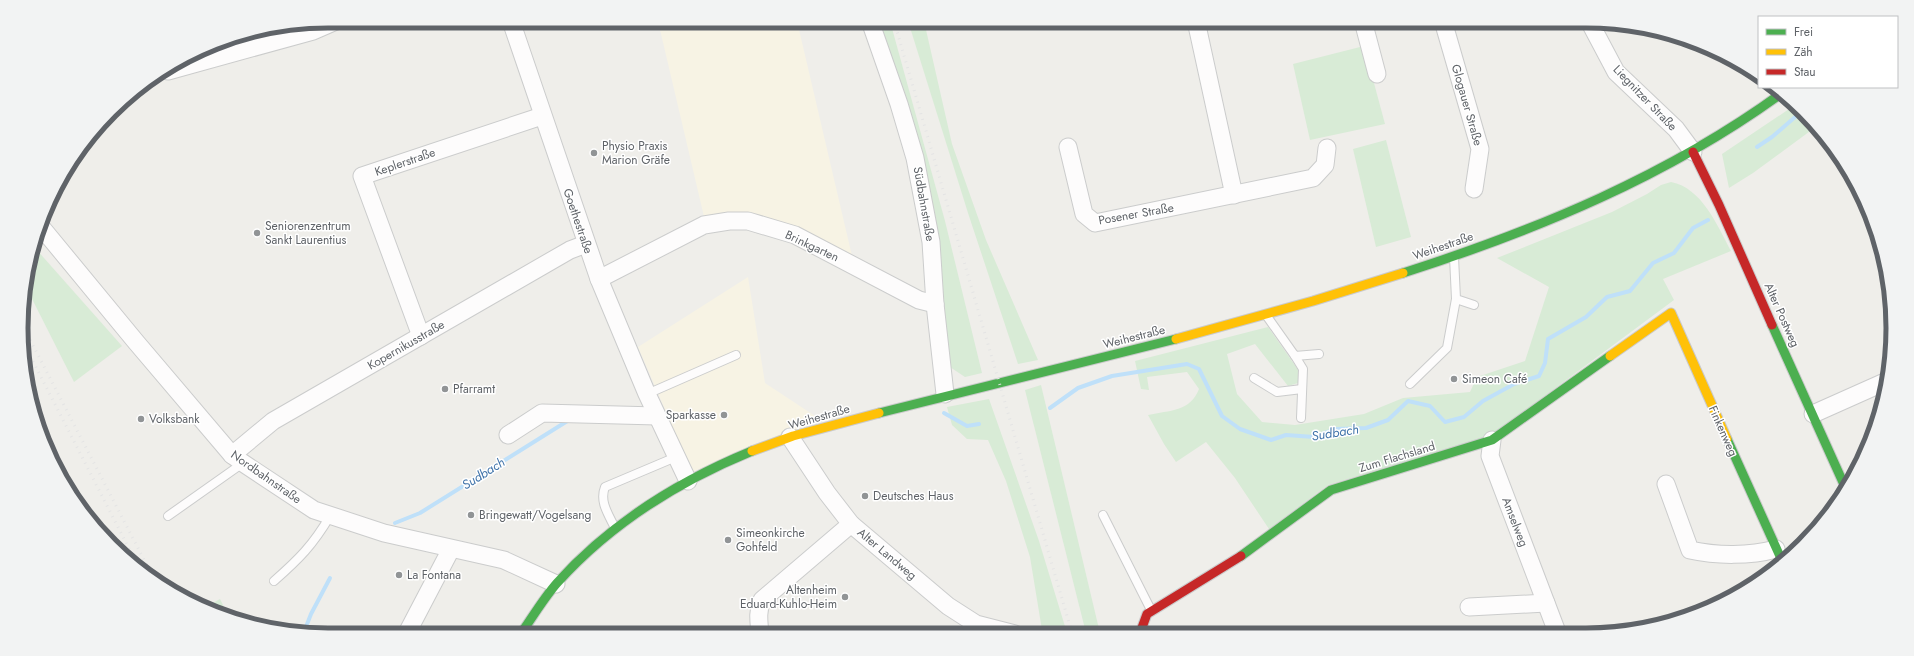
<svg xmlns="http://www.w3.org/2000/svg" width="1914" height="656" font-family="Jost,sans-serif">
	<rect width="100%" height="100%" fill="#efeeea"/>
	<g fill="#f7f3e4">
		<path d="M 658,21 L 797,21 L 852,256 L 790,229 L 705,221 Z"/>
		<path d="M 748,277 L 765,383 L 815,416 L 816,422 L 692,472 L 638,347 Z"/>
	</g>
	<g fill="#d8ebd6">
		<path d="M 876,21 L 890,21 L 945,221 L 982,373 L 965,377 L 947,365 L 934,238 Z"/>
		<path d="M 908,21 L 924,21 L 952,144 L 986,240 L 1038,360 L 1018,364 L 968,213 Z"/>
		<path d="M 1364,46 L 1385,124 L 1310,140 L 1293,64 Z"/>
		<path d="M 1795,105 L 1817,126 L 1753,173 L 1729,188 L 1722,154 Z"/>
		<path d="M 1386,140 L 1411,237 L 1376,247 L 1353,149 Z"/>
		<path d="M 1671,182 C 1702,188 1717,225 1731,251 L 1663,279 L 1674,300 L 1492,435 L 1328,485 L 1269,529 L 1235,478 L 1206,442 L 1176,462 L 1164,444 L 1148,415 C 1170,410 1190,412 1199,389 L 1187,372 L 1147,377 L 1149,390 L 1141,389 L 1135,361 L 1268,327 L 1299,371 L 1298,383 L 1288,386 L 1255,344 L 1227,354 L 1237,394 L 1262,422 L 1295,425 L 1364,414 L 1403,398 L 1470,392 L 1477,377 L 1525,361 L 1549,287 L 1497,258 L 1612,212 L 1647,194 L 1661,185 Z"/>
		<path d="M 36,249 L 122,346 L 74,382 L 25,285 Z"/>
		<path d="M 1041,385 L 1099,629 L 1086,633 L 1025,390 Z"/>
		<path d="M 989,399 L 1039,541 L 1067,633 L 1050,634 L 1042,630 L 1030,557 L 1006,481 L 988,440 L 967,439 L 952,425 L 947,407 Z"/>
		<path d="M 220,599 L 228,615 L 207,606 Z"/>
	</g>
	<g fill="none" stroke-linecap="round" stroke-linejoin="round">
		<g stroke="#bfe0f9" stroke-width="4">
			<path d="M 1757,147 L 1772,137 L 1802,111"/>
			<path d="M 1050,408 L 1078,388 L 1112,376 L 1187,364 L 1199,369 L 1222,416 L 1240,429 L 1271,440 L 1286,435 L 1314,437 L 1336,429 L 1366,428 L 1388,420 L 1408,401 L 1430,406 L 1445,422 L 1464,417 L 1483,401 L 1514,384 L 1539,376 L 1545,363 L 1548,339 L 1586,317 L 1607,297 L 1630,291 L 1653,263 L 1674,253 L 1693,228 L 1708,220"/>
			<path d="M 944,413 L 967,426 L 979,424"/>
			<path d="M 395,523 L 420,513 L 569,420"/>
			<path d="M 304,632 L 311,614 L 330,578"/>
		</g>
		<defs>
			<g id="lane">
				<path d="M 1454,257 L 1456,299 L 1474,305"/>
				<path d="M 1266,315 L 1295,356 L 1319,354"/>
				<path d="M 1295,356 L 1303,369 L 1301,418"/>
				<path d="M 1254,378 L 1277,392 L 1302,389"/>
				<path d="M 1410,384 L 1447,348 L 1456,299"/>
				<path d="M 647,394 L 736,355"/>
				<path d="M 1103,515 L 1151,610"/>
				<path d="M 168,516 L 243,463"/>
				<path d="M 615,528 C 609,515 599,502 605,487 L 676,457"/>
				<path d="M 274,581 C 299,559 313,545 330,516"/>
			</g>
			<g id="street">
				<path d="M 511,21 L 599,279 L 647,394 L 688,481"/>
				<path d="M 870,21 L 899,104 L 915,158 L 931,242 L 935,304 L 945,394"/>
				<path d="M 1196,21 L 1234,195"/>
				<path d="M 1363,21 L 1377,74"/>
				<path d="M 1443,21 L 1480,149 L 1474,189"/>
				<path d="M 1589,21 L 1616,72 L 1676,129 L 1693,152"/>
				<path d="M 168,71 L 313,31 L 336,21"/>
				<path d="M 1068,147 L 1084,214 L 1095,223 L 1313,178 L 1325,165 L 1327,148"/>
				<path d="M 42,228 L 136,342 L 232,455 L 243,463 L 314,510 L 384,533 L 504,560 L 556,584"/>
				<path d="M 599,279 L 704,225 L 729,221 L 748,221 L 795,235 L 919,300 L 935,304"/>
				<path d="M 421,336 L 362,176 L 542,116"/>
				<path d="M 1813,414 L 1887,381"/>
				<path d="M 508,435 L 542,413 L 657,416"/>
				<path d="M 790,437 L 827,493 L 851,524 L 948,606 L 976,624 L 1015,634"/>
				<path d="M 1492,440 L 1490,456 L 1557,632"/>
				<path d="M 232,455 L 273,421 L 570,250 L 586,244"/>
				<path d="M 1666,484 L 1690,550 C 1717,556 1750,556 1776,549"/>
				<path d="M 1469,607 L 1546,603"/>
				<path d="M 760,634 C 759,622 757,612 762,600 L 851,524"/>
				<path d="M 406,635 L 451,549"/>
			</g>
			<g id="fast">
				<path d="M 1403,273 C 1537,230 1668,176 1782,93"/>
				<path d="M 1772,325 L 1846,489"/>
				<path d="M 879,413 L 1176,339"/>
				<path d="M 1727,439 L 1783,563"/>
				<path d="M 1241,556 L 1331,490 L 1492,440 L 1610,356"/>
				<path d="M 520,635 C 532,618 543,599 557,583 C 610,524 679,481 752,451"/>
			</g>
			<g id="slow">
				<path d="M 1176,339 L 1313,301 L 1403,273"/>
				<path d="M 1610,356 L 1671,313 L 1727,439"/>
				<path d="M 752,451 L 793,436 L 879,413"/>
			</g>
			<g id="jam">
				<path d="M 1693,152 L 1719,205 L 1772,325"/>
				<path d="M 1140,633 L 1147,614 L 1241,556"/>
			</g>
		</defs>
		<use href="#lane" stroke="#cbcccc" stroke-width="10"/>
		<use href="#street" stroke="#cbcccc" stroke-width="19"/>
		<use href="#fast" stroke="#cacacb" stroke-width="11"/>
		<use href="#slow" stroke="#cacacb" stroke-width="11"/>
		<use href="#jam" stroke="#cacacb" stroke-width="11"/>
		<use href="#lane" stroke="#fdfcfc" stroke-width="8"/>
		<use href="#street" stroke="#fdfcfc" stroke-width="17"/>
		<use href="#fast" stroke="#4caf50" stroke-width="9"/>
		<use href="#slow" stroke="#ffc107" stroke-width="9"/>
		<use href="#jam" stroke="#c62828" stroke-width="9"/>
		<g stroke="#e4e4e4" stroke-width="3" stroke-dasharray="1 5" stroke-linecap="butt">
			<path d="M 894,21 L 1072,633"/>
			<path d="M 22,324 L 155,581"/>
			<path d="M 22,340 L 139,568"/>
			<path d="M 31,406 L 92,522"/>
		</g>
	</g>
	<g fill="#919496" stroke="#fff" stroke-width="1.5">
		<circle cx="594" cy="153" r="4"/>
		<circle cx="257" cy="233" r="4"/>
		<circle cx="1454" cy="379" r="4"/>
		<circle cx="445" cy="389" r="4"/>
		<circle cx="724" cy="415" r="4"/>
		<circle cx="141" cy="419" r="4"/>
		<circle cx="865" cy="496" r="4"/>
		<circle cx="471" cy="515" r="4"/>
		<circle cx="728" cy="540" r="4"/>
		<circle cx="399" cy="575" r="4"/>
		<circle cx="845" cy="597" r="4"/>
	</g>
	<g text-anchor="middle" stroke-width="3" stroke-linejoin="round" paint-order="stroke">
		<g font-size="12" fill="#5f6368" stroke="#fff">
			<text transform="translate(1645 98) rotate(46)" y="4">Liegnitzer Straße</text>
			<text transform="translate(1467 105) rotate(74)" y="4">Glogauer Straße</text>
			<text transform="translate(405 162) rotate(-19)" y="4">Keplerstraße</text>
			<text transform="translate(924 204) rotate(80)" y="4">Südbahnstraße</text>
			<text transform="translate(1136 214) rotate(-10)" y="4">Posener Straße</text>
			<text transform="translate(578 221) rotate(71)" y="4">Goethestraße</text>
			<text transform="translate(812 246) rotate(25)" y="4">Brinkgarten</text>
			<text transform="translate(1443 246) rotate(-19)" y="4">Weihestraße</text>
			<text transform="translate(1782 315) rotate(66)" y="4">Alter Postweg</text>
			<text transform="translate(1134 337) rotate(-14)" y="4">Weihestraße</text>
			<text transform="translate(406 345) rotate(-30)" y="4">Kopernikusstraße</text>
			<text transform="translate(819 417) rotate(-16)" y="4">Weihestraße</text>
			<text transform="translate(1723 431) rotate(66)" y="4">Finkenweg</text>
			<text transform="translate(1397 457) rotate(-17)" y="4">Zum Flachsland</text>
			<text transform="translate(266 477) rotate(35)" y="4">Nordbahnstraße</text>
			<text transform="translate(1515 522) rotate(69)" y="4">Amselweg</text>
			<text transform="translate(887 554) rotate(40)" y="4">Alter Landweg</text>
		</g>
		<g font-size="12" fill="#5f6368" stroke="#fff" text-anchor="start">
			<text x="602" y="150">Physio Praxis<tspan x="602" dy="14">Marion Gräfe</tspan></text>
			<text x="265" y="230">Seniorenzentrum<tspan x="265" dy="14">Sankt Laurentius</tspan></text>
			<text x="1462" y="383">Simeon Café</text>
			<text x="453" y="393">Pfarramt</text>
			<text x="716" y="419" text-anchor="end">Sparkasse</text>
			<text x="149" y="423">Volksbank</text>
			<text x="873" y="500">Deutsches Haus</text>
			<text x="479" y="519">Bringewatt/Vogelsang</text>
			<text x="736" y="537">Simeonkirche<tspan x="736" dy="14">Gohfeld</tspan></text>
			<text x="407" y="579">La Fontana</text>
			<text x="837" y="594" text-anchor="end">Altenheim<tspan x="837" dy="14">Eduard-Kuhlo-Heim</tspan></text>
		</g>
		<g font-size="13" font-style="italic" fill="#4174aa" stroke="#fff">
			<text transform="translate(1335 432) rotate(-9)" y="5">Sudbach</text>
			<text transform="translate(483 473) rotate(-32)" y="5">Sudbach</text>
		</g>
	</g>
	<path d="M0 0H1914V656H0ZM328 28H1586A300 300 0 0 1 1886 328V328A300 300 0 0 1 1586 628H328A300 300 0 0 1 28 328V328A300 300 0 0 1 328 28Z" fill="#f2f3f3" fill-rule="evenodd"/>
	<path fill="none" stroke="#5f6368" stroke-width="5" d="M328 28H1586A300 300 0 0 1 1886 328V328A300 300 0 0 1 1586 628H328A300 300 0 0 1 28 328V328A300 300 0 0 1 328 28Z"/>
	<rect x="1758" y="16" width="140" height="72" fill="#ffffff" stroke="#bfc1c3"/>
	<rect x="1766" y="29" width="20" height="6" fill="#4caf50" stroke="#bfc1c3"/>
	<text x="1794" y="36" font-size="12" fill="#5f6368">Frei</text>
	<rect x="1766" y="49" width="20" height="6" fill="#ffc107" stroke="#bfc1c3"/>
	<text x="1794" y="56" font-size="12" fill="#5f6368">Zäh</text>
	<rect x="1766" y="69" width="20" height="6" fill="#c62828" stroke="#bfc1c3"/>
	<text x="1794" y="76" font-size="12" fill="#5f6368">Stau</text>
</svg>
